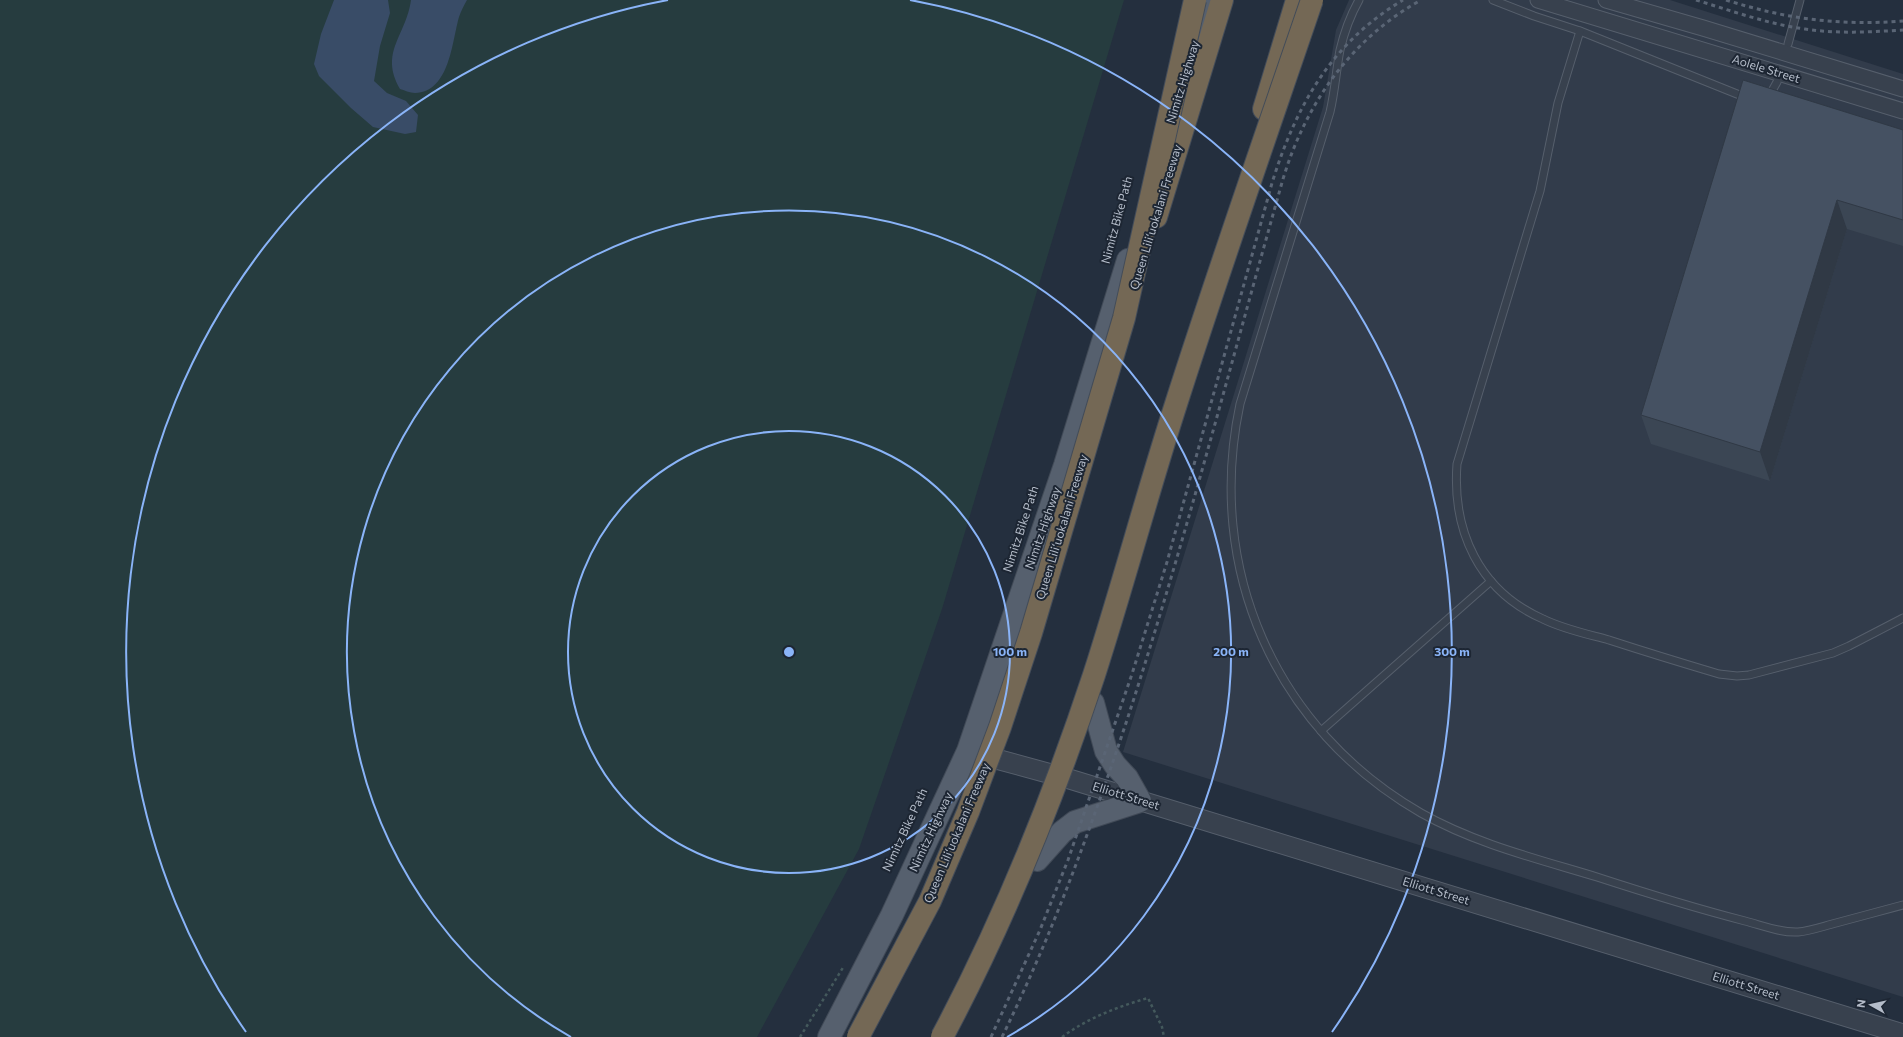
<svg xmlns="http://www.w3.org/2000/svg" width="1903" height="1037" font-family="Commissioner,sans-serif">
	<rect width="100%" height="100%" fill="#242f3e"/>
	<path fill="#323c4b" d="M 1349,0 L 1670,0 L 1903,74 L 1903,997 L 1123,752 L 1323,107 L 1336,30 Z"/>
	<path fill="#263c3f" d="M 0,0 L 1124,0 L 942,609 L 859,849 L 757,1037 L 0,1037 Z"/>
	<g fill="#394c67">
		<path d="M 334,0 L 388,0 L 390,13 L 380,46 L 374,81 L 387,93 L 406,101 L 418,115 L 416,132 L 405,134 L 373,127 L 351,108 L 319,76 L 314,64 L 321,34 Z"/>
		<path d="M 411,0 L 467,0 C 464,5 461,11 459,17 C 452,41 450,92 415,93 C 410,93 404,90 400,89 C 379,52 406,36 411,0 Z"/>
	</g>
	<g fill="none" stroke-linecap="round" stroke-linejoin="round">
		<defs>
			<g id="service">
				<path d="M 1359,0 C 1350,16 1344,33 1340,50 C 1336,71 1335,91 1330,112 L 1240,404 C 1205,569 1275,729 1421,813 C 1476,844 1538,859 1597,877 C 1646,893 1695,908 1745,921 C 1761,925 1780,933 1798,932 C 1810,931 1824,926 1836,923 C 1858,917 1881,911 1903,905"/>
				<path d="M 1493,0 L 1534,16 L 1580,31 L 1747,98"/>
				<path d="M 1580,31 L 1558,103 L 1540,191 L 1457,464 C 1452,531 1479,591 1543,619 C 1563,629 1587,634 1609,640 C 1646,652 1682,663 1719,674 L 1737,676 L 1749,675 L 1833,653 L 1849,646 L 1903,618"/>
				<path d="M 1788,44 L 1800,0"/>
				<path d="M 1766,96 L 1772,91 L 1777,82"/>
				<path d="M 1321,731 L 1491,581"/>
			</g>
			<g id="minor">
				<path d="M 1538,0 L 1903,111"/>
				<path d="M 1606,0 L 1703,28 L 1903,89"/>
			</g>
			<path id="tertiary" d="M 974,753 L 1066,778 L 1903,1034"/>
			<g id="primary">
				<path d="M 1192,53 L 1208,0"/>
				<path d="M 1037,860 L 1062,832 L 1075,822 L 1140,801 L 1127,778 L 1115,765 L 1106,751 L 1093,703"/>
				<path d="M 829,1037 L 892,915 L 968,751 L 1065,465 L 1128,260"/>
			</g>
			<g id="motorway">
				<path d="M 1264,109 L 1297,0"/>
				<path d="M 1156,217 L 1222,0"/>
			</g>
		</defs>
		<use href="#service" stroke="#565f6c" stroke-width="9"/>
		<use href="#minor" stroke="#565f6c" stroke-width="17"/>
		<use href="#tertiary" stroke="#565f6c" stroke-width="21"/>
		<use href="#primary" stroke="#414a57" stroke-width="24"/>
		<use href="#motorway" stroke="#434c59" stroke-width="24"/>
		<g stroke="#44595c" stroke-width="2.5" stroke-dasharray="3 3" stroke-linecap="butt">
			<path d="M 800,1037 L 844,966"/>
			<path d="M 1062,1037 C 1088,1018 1117,1007 1148,998 L 1162,1027 L 1164,1037"/>
		</g>
		<use href="#service" stroke="#38414e" stroke-width="7"/>
		<use href="#minor" stroke="#38414e" stroke-width="15"/>
		<use href="#tertiary" stroke="#38414e" stroke-width="19"/>
		<use href="#primary" stroke="#56606e" stroke-width="22"/>
		<use href="#motorway" stroke="#746855" stroke-width="22"/>
		<g stroke="#5a6575" stroke-width="3" stroke-dasharray="4 4" stroke-linecap="butt">
			<path d="M 1696,0 C 1732,11 1768,24 1805,29 C 1838,34 1870,32 1903,30"/>
			<path d="M 1726,0 C 1786,19 1840,26 1903,21"/>
			<path d="M 991,1037 L 1040,930 L 1068,860 L 1132,674 L 1167,562 L 1272,183 C 1296,106 1331,43 1403,0"/>
			<path d="M 1002,1037 C 1052,935 1091,828 1127,720 C 1185,542 1232,359 1283,179 C 1306,103 1351,39 1421,0"/>
		</g>
		<defs>
			<g id="motorway-bridge">
				<path d="M 858,1037 L 930,901 L 968,812 L 1000,727 L 1031,633 L 1124,318 L 1195,0"/>
				<path d="M 942,1037 C 1004,921 1053,799 1094,675 C 1123,585 1147,494 1176,404 C 1219,269 1266,135 1312,0"/>
			</g>
		</defs>
		<use href="#motorway-bridge" stroke="#434c59" stroke-width="24" stroke-linecap="butt"/>
		<use href="#motorway-bridge" stroke="#746855" stroke-width="22"/>
	</g>
	<path fill="#3b4654" d="M 1743,80 L 1903,130 L 1903,246 L 1847,229 L 1770,481 L 1651,444 L 1641,415 Z"/>
	<path fill="#303945" d="M 1837,200 L 1847,229 L 1770,481 L 1760,452 Z"/>
	<path fill="#455162" stroke="#303945" d="M 1743,80 L 1903,130 L 1903,220 L 1837,200 L 1760,452 L 1641,415 Z"/>
	<g fill="none" stroke="#8ab4f8" stroke-width="2">
		<circle cx="789" cy="652" r="221"/>
		<path d="M571 1037A442 442 0 1 1 1007 1037"/>
		<path d="M246 1032A663 663 0 0 1 668 0M910 0A663 663 0 0 1 1332 1032"/>
	</g>
	<g text-anchor="middle" stroke-width="4" stroke-linejoin="round" paint-order="stroke">
		<g font-size="12" fill="#b4bcc9" stroke="#1d2633">
			<text transform="translate(1766 69) rotate(17)" y="4">Aolele Street</text>
			<text transform="translate(1183 82) rotate(-73)" y="4">Nimitz Highway</text>
			<text transform="translate(1156 217) rotate(-73)" y="4">Queen Liliʻuokalani Freeway</text>
			<text transform="translate(1117 220) rotate(-75)" y="4">Nimitz Bike Path</text>
			<text transform="translate(1062 527) rotate(-73)" y="4">Queen Liliʻuokalani Freeway</text>
			<text transform="translate(1043 528) rotate(-71)" y="4">Nimitz Highway</text>
			<text transform="translate(1021 529) rotate(-72)" y="4">Nimitz Bike Path</text>
			<text transform="translate(1126 796) rotate(17)" y="4">Elliott Street</text>
			<text transform="translate(905 830) rotate(-65)" y="4">Nimitz Bike Path</text>
			<text transform="translate(931 832) rotate(-65)" y="4">Nimitz Highway</text>
			<text transform="translate(957 833) rotate(-67)" y="4">Queen Liliʻuokalani Freeway</text>
			<text transform="translate(1436 891) rotate(17)" y="4">Elliott Street</text>
			<text transform="translate(1746 986) rotate(17)" y="4">Elliott Street</text>
		</g>
	</g>
	<circle cx="789" cy="652" r="6" fill="#8ab4f8" stroke="#1d2633" stroke-width="2"/>
	<g font-size="12" text-anchor="middle" font-weight="bold" fill="#8ab4f8" stroke="#1d2633" stroke-width="4" stroke-linejoin="round" paint-order="stroke">
		<text x="1010" y="656">100 m</text>
		<text x="1231" y="656">200 m</text>
		<text x="1452" y="656">300 m</text>
	</g>
	<g transform="translate(1871 1005) rotate(278)" stroke="#1d2633" stroke-width="3" paint-order="stroke">
	<path d="M0-3L7 15L0 10L-7 15Z" fill="#b4bcc9"/>
	<text y="-6" font-size="11" font-weight="bold" text-anchor="middle" fill="#b4bcc9">N</text>
	</g>
</svg>
